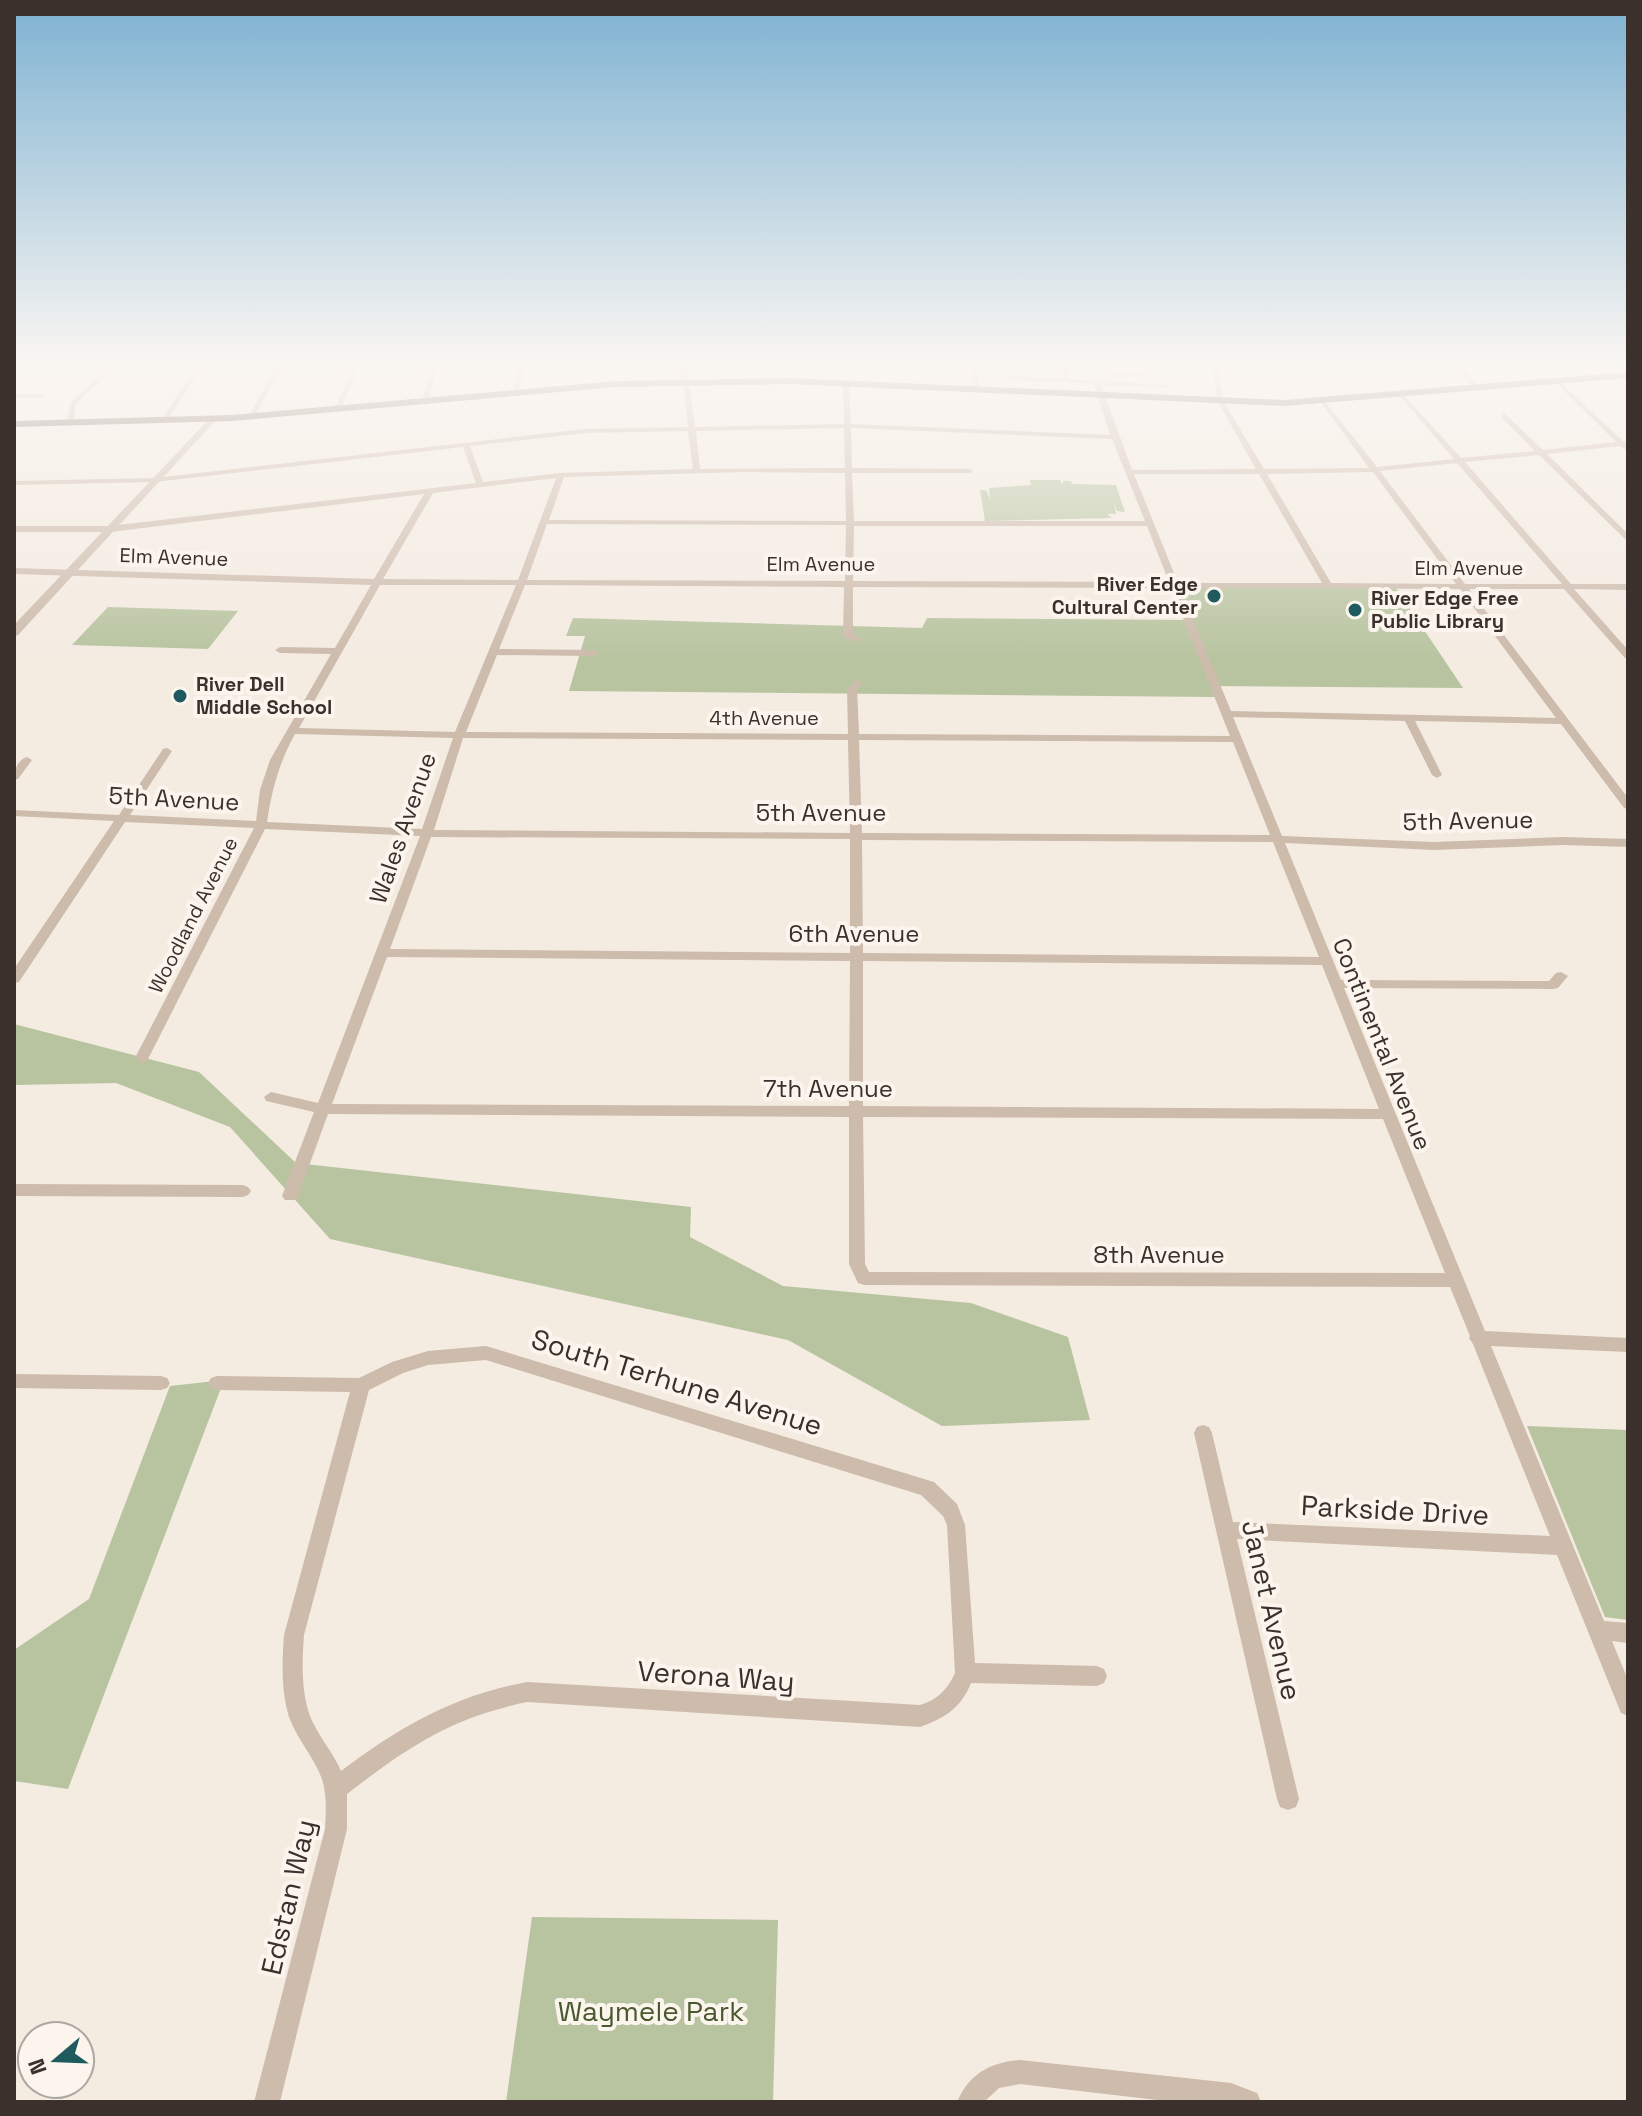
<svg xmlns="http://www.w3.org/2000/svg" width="1642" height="2116" font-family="'Space Grotesk',sans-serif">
	<rect width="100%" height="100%" fill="#f4ebe1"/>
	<g fill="#b8c4a0">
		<path d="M 1030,480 L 1060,480 L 1063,485 L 1063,481 L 1071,481 L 1072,484 L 1116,485 L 1125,512 L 1117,511 L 1114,503 L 1116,514 L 1107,514 L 1112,518 L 985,521 L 980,490 L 986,490 L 990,499 L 989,488 L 1031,485 Z"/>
		<path d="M 1174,585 L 1394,585 L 1463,688 L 1213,686 L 1217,697 L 569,691 L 585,636 L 566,636 L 573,618 L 922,628 L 927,618 L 1187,620 Z"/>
		<path d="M 108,607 L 238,611 L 208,649 L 72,645 Z"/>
		<path d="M 14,1024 L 199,1072 L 296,1163 L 691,1207 L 690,1237 L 783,1286 L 971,1303 L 1068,1337 L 1090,1420 L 942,1426 L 788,1340 L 330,1239 L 230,1127 L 116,1083 L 14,1085 Z"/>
		<path d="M 224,1380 L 68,1789 L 14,1781 L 14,1650 L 89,1599 L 170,1386 Z"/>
		<path d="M 1527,1426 L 1628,1430 L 1628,1620 L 1605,1617 Z"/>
		<path d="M 532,1917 L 778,1920 L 773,2102 L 506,2102 Z"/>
	</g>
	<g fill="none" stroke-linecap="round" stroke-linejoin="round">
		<g fill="#cdbbac" fill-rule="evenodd">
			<path d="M 111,364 L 118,364 L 76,404 L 73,423 L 66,425 L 71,402 Z"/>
			<path d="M 198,364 L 204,364 L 166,422 L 160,422 Z"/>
			<path d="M 277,364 L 283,364 L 255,416 L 248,418 Z"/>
			<path d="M 354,364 L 360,364 L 341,408 L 335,409 Z"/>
			<path d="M 433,364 L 439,364 L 428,400 L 425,402 L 422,400 Z"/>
			<path d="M 518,364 L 524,364 L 519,391 L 516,393 L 513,391 Z"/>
			<path d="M 598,364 L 604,364 L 602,370 L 598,370 Z"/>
			<path d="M 681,364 L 687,364 L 695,427 L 844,424 L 843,383 L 846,381 L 849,383 L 851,424 L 1110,435 L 1094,384 L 1010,380 L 1007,378 L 1010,376 L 1061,379 L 1066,364 L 1072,364 L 1068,379 L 1169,385 L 1167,388 L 1101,385 L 1132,470 L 1256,469 L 1218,402 L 1211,364 L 1217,364 L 1224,402 L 1264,469 L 1369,468 L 1320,401 L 1323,399 L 1377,467 L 1454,459 L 1400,396 L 1402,393 L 1461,458 L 1535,451 L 1501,417 L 1504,413 L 1543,450 L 1616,442 L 1555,382 L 1557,379 L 1623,441 L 1628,441 L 1628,450 L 1626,450 L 1620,446 L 1547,454 L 1628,534 L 1628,542 L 1539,455 L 1465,462 L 1571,584 L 1628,584 L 1628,590 L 1574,589 L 1628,650 L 1628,659 L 1625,658 L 1564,589 L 1469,589 L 1628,798 L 1628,809 L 1624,808 L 1561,724 L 1415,721 L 1442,775 L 1437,778 L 1432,775 L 1405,721 L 1233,717 L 1282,836 L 1434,842 L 1563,837 L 1628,839 L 1628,847 L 1563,845 L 1434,850 L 1285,843 L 1341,980 L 1549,981 L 1556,973 L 1561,972 L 1568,976 L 1558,988 L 1553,989 L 1344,988 L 1485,1331 L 1628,1338 L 1628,1352 L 1491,1346 L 1604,1621 L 1628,1623 L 1628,1643 L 1612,1641 L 1628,1680 L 1628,1716 L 1621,1713 L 1557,1555 L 1237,1539 L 1299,1799 L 1296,1807 L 1288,1810 L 1280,1807 L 1277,1799 L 1194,1433 L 1197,1427 L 1203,1425 L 1209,1427 L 1212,1433 L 1233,1522 L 1550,1536 L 1473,1344 L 1469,1338 L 1470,1336 L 1450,1287 L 864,1285 L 858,1283 L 849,1264 L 849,1117 L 328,1114 L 298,1196 L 295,1200 L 285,1200 L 282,1196 L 314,1112 L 266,1101 L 264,1097 L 271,1092 L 318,1103 L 420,836 L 265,829 L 147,1061 L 142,1063 L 135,1058 L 254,828 L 125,822 L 19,982 L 14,983 L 14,969 L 114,821 L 14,816 L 14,810 L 119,815 L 163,749 L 167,748 L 172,751 L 130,815 L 256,821 L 260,790 L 270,760 L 331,654 L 280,653 L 275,650 L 280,647 L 335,648 L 371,585 L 14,574 L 14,568 L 374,579 L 424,494 L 110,532 L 14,532 L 14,526 L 110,526 L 476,483 L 463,447 L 155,482 L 14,485 L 14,481 L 155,478 L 586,429 L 688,427 ZM 844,428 L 845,468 L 700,469 L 696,431 ZM 851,428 L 1112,439 L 1145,521 L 854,521 L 852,473 L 969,473 L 973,471 L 969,469 L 852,468 ZM 688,431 L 693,469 L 561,473 L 483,482 L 470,446 L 586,433 ZM 1457,463 L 1562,584 L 1465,584 L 1380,471 ZM 744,472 L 845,473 L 846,521 L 549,520 L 564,477 ZM 1373,472 L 1456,584 L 1331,583 L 1267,474 ZM 1134,474 L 1259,474 L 1322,583 L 1178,583 ZM 556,478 L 518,580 L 383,579 L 433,493 ZM 547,524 L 846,525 L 845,581 L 527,580 ZM 854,526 L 1147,526 L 1169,582 L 853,581 ZM 380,585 L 516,585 L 455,732 L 299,728 ZM 525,585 L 844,587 L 843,636 L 857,642 L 862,639 L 853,634 L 853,587 L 1171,588 L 1230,736 L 859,734 L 857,689 L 863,683 L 858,680 L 847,688 L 848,734 L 466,732 L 497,655 L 594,656 L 599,653 L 594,650 L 499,649 ZM 1180,588 L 1460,589 L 1556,718 L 1231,711 ZM 295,734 L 453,738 L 422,829 L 267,822 C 272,789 279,763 295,734 ZM 463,738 L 848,740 L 850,833 L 434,830 ZM 859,740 L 1233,742 L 1270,835 L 862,833 ZM 431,837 L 850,839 L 850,953 L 390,949 ZM 862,840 L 1273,842 L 1319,957 L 863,953 ZM 387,957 L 850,961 L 849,1106 L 332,1104 ZM 863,961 L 1322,965 L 1379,1109 L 863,1106 ZM 863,1117 L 1383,1119 L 1445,1273 L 869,1272 L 865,1264 Z"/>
			<path d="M 971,364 L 977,364 L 979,391 L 974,390 Z"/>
			<path d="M 1452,364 L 1459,364 L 1480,388 L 1480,390 L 1476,390 Z"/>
			<path d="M 14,367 L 74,366 L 77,368 L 74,370 L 14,371 Z"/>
			<path d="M 1112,372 L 1139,373 L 1142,375 L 1139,377 L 1110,375 Z"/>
			<path d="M 14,394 L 41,394 L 44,396 L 41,398 L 14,398 Z"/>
			<path d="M 1628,394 L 1628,398 L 1622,397 Z"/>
			<path d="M 27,757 L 32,760 L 18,779 L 14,780 C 14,771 17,760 27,757 Z"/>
			<path d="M 14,1184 L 243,1185 L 248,1187 L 251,1191 L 248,1195 L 243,1197 L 14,1196 Z"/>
			<path d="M 486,1346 L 934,1482 L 957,1504 L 965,1525 L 975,1663 L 1097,1666 L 1104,1669 L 1107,1676 L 1104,1683 L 1097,1686 L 971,1683 C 961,1708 945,1718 920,1727 L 527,1702 C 450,1718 408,1747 347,1794 L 347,1829 L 280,2102 L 254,2102 L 325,1829 C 326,1812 327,1795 322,1779 C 314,1757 297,1739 289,1717 C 281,1690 282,1662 284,1635 L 350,1392 L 217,1390 L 211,1388 L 208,1383 L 211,1378 L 217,1376 L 359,1378 L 392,1362 L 428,1351 ZM 486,1360 L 921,1495 L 943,1516 L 947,1525 L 955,1673 C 948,1689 937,1700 920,1705 L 527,1682 C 453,1696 400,1727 341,1771 C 333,1752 318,1736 310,1716 C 301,1691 302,1662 304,1635 L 369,1390 L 403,1373 L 428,1365 Z"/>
			<path d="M 14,1374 L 161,1376 L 167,1378 L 170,1383 L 167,1388 L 161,1390 L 14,1388 Z"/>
			<path d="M 1020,2060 L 1231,2083 L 1257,2093 L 1261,2102 L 1174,2102 L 1020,2084 L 999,2088 L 984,2102 L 957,2102 C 969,2074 990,2062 1020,2060 Z"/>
		</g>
		<path fill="#cdbbac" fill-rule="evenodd" d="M 212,416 L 215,421 L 18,635 L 14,636 L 14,625 Z"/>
		<path fill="#7d675c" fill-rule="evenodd" d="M 1628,372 L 1628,378 L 1285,406 L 790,384 L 616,387 L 232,421 L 14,427 L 14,421 L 232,415 L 616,381 L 790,378 L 1285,400 Z"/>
	</g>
	<linearGradient id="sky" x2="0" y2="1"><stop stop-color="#7eb2d2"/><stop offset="0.55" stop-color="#faf6f2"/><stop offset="1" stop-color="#faf6f2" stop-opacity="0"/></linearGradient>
	<rect width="1642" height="660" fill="url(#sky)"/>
	<g fill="#1f5a5e" stroke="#fbf5ee" stroke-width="3">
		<circle cx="1214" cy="596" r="8"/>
		<circle cx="1355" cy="610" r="8"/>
		<circle cx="180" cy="696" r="8"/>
	</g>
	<g text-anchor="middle" stroke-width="8" stroke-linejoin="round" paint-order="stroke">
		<g font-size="20" fill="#3b302b" stroke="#fbf5ee">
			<text transform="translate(174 557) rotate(2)" y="7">Elm Avenue</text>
			<text x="821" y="571">Elm Avenue</text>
			<text x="1469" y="575">Elm Avenue</text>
			<text x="764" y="725">4th Avenue</text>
			<text transform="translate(193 915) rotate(-63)" y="7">Woodland Avenue</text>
		</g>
		<g font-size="20" font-weight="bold" fill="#3b302b" stroke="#fbf5ee" text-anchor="start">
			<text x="1198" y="591" text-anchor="end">River Edge<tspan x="1198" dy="23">Cultural Center</tspan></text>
			<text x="1371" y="605">River Edge Free<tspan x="1371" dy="23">Public Library</tspan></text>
			<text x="196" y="691">River Dell<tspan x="196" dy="23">Middle School</tspan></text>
		</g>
		<g font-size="24" fill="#3b302b" stroke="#fbf5ee">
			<text transform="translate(174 799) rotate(3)" y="8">5th Avenue</text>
			<text x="821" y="821">5th Avenue</text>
			<text transform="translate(1468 821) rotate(-1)" y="8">5th Avenue</text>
			<text transform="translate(403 828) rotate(-71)" y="8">Wales Avenue</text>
			<text x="854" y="942">6th Avenue</text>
			<text transform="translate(1382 1044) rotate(68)" y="8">Continental Avenue</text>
			<text x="828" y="1097">7th Avenue</text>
			<text x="1159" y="1263">8th Avenue</text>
		</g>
		<g font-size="28" fill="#3b302b" stroke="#fbf5ee">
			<text transform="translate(677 1382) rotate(17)" y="10">South Terhune Avenue</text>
			<text transform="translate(1395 1510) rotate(3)" y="10">Parkside Drive</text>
			<text transform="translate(1272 1610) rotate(77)" y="10">Janet Avenue</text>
			<text transform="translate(716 1676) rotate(4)" y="10">Verona Way</text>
			<text transform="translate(288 1897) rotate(-77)" y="10">Edstan Way</text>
		</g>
		<g font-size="28" fill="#4a5a2e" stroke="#fbf5ee">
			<text x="651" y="2021">Waymele Park</text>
		</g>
	</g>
	<rect width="1642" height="2116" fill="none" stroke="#3b302b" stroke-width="32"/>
	<g transform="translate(56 2060) rotate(251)"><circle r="38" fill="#fbf5ee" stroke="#aea6a0" stroke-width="2"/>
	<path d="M0-6L14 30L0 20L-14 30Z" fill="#1f5a5e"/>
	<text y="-12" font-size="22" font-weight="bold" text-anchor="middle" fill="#3b302b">N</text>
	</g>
</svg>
